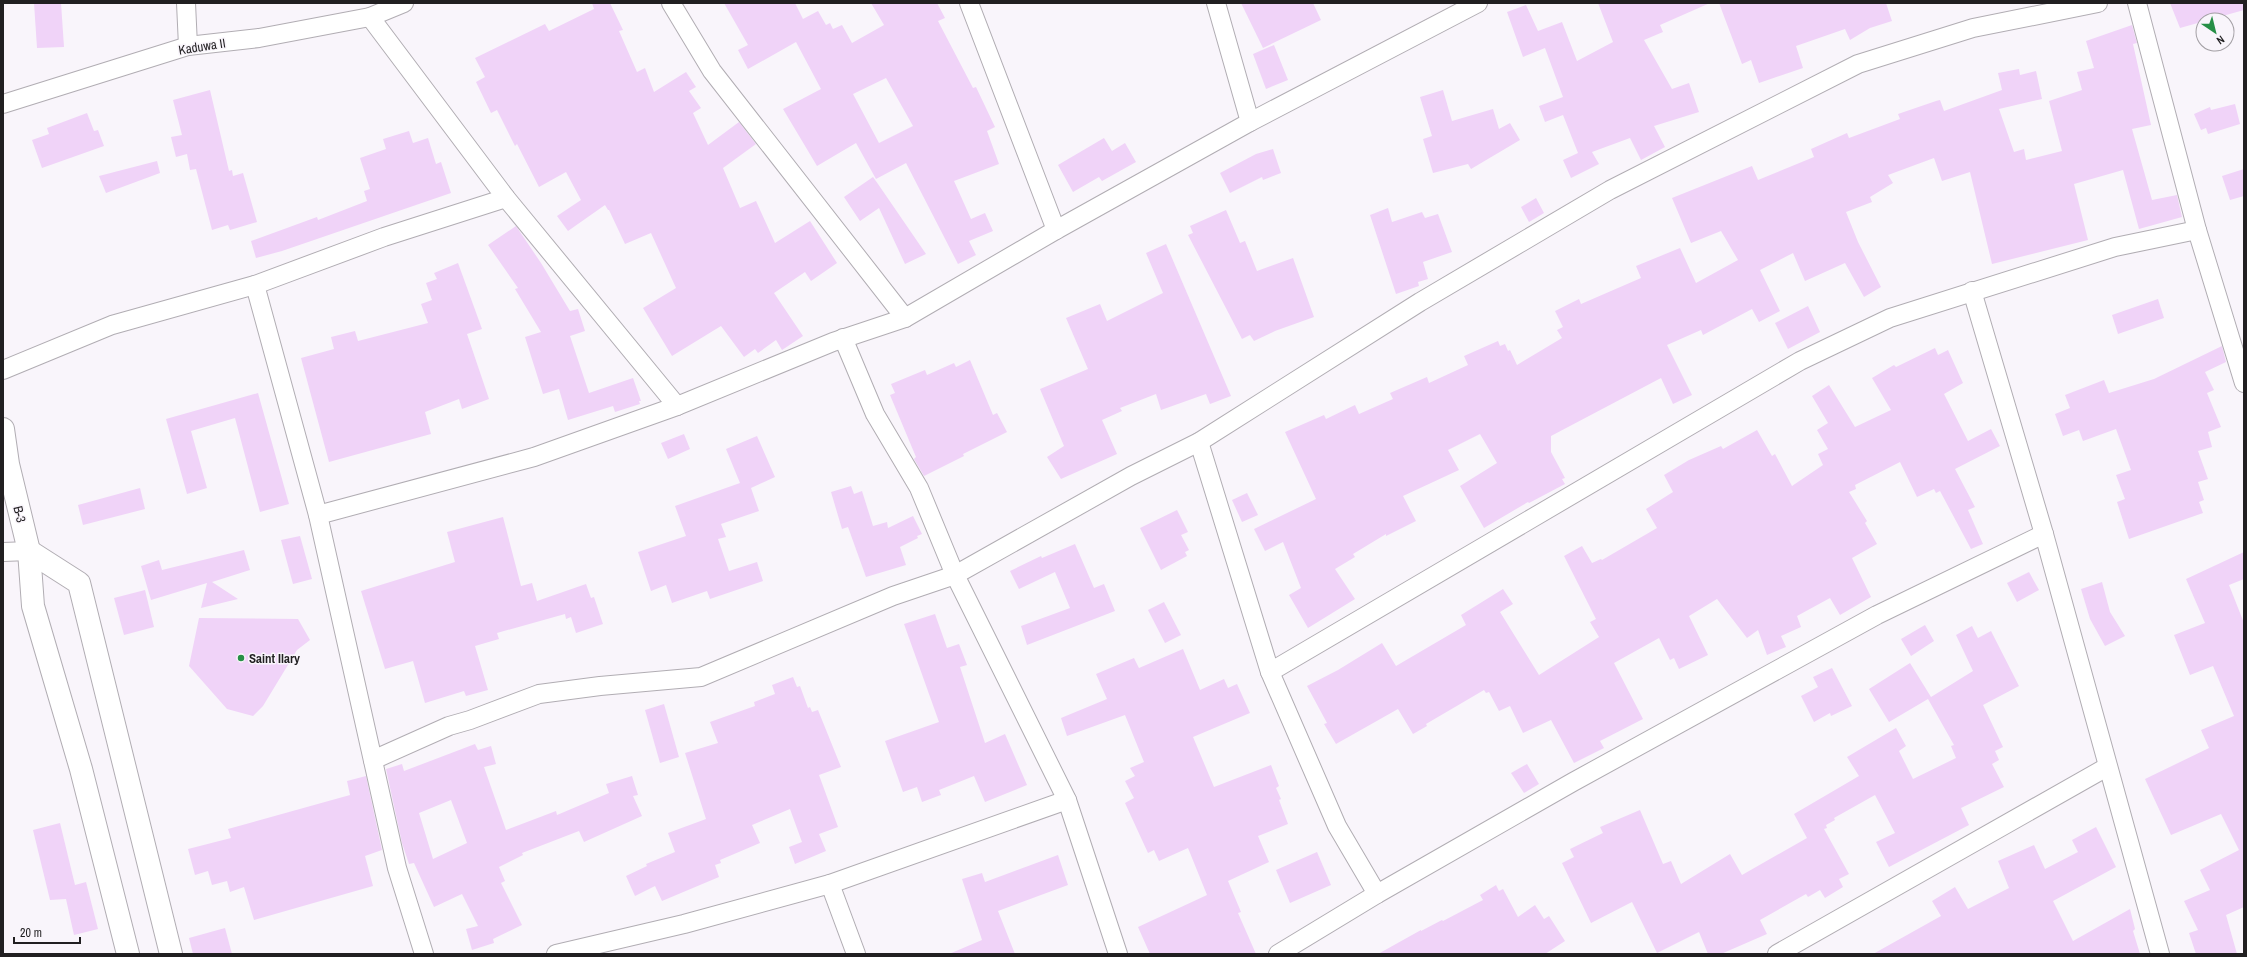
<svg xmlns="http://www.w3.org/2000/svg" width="2247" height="957" font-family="'Archivo Narrow',sans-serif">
	<rect width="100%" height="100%" fill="#f9f5fb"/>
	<g fill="#f0d3f8" fill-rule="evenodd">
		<path d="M 34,3 L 61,3 L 64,47 L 37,48 Z"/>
		<path d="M 592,3 L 610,3 L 623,30 L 619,31 L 637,72 L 645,68 L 654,92 L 686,72 L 696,87 L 689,91 L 701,108 L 693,113 L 708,145 L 739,122 L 756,144 L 723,168 L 740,208 L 756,201 L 775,243 L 810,221 L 837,263 L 811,281 L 805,272 L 774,293 L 803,336 L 782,350 L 776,340 L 758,353 L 755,349 L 744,357 L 721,326 L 672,356 L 643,308 L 676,288 L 651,233 L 625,244 L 609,210 L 608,210 L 605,205 L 568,231 L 557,216 L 581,200 L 566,172 L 539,187 L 517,144 L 515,146 L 497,110 L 491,113 L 476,82 L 485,77 L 475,58 L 545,24 L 549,31 L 594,9 Z"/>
		<path d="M 724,3 L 795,3 L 803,19 L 818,11 L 826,25 L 830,23 L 833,29 L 842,25 L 852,43 L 884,25 L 871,3 L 937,3 L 945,18 L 938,21 L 973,88 L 976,87 L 995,127 L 987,131 L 999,164 L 954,181 L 971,219 L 985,213 L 993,231 L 969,241 L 976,255 L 958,264 L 906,163 L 876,179 L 856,143 L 817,166 L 783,109 L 821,89 L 796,42 L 748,69 L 738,50 L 748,45 ZM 886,78 L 913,126 L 879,143 L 853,94 Z"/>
		<path d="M 1241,3 L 1313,3 L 1321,20 L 1263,48 Z"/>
		<path d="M 1598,3 L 1710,3 L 1660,25 L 1663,32 L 1644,40 L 1672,89 L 1689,83 L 1699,112 L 1654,126 L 1665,147 L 1641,160 L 1630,138 L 1592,152 L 1599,164 L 1571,178 L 1563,160 L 1578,153 L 1563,115 L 1545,122 L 1539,106 L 1563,97 L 1545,48 L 1523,57 L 1507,12 L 1526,5 L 1538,31 L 1562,22 L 1577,61 L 1613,42 Z"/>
		<path d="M 1719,3 L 1886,3 L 1892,21 L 1870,28 L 1850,40 L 1845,29 L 1796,46 L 1803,68 L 1759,83 L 1751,60 L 1742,64 Z"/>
		<path d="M 2170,3 L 2244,3 L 2244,10 L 2180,28 Z"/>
		<path d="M 2132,25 L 2137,43 L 2133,44 L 2151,125 L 2132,129 L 2152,200 L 2177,195 L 2182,217 L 2139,229 L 2123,170 L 2074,184 L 2088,240 L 1992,264 L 1970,172 L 1942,181 L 1934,158 L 1888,175 L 1893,183 L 1870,197 L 1872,202 L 1846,212 L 1858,242 L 1881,287 L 1864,297 L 1845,263 L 1805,281 L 1793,253 L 1760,270 L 1780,311 L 1759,322 L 1752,309 L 1703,335 L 1701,330 L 1667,345 L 1692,395 L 1673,404 L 1661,378 L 1551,436 L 1551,452 L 1565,478 L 1562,479 L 1565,484 L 1529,503 L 1528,502 L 1484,528 L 1460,486 L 1497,463 L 1480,434 L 1448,450 L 1459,470 L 1403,496 L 1416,521 L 1386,536 L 1386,534 L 1353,554 L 1355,557 L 1335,569 L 1355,599 L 1308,628 L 1289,595 L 1301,588 L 1283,542 L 1265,551 L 1254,529 L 1316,499 L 1285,432 L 1324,415 L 1326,419 L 1355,405 L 1359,414 L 1393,399 L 1390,393 L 1427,377 L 1429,383 L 1468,365 L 1464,356 L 1498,341 L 1500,346 L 1505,344 L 1508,351 L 1510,350 L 1517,365 L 1562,338 L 1557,330 L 1563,327 L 1555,311 L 1579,299 L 1581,304 L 1641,278 L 1636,266 L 1680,248 L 1696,283 L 1738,260 L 1721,231 L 1691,243 L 1672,198 L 1752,166 L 1758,180 L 1814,157 L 1811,149 L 1847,133 L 1849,138 L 1900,119 L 1898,114 L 1936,101 L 1940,100 L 1944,111 L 2002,90 L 1998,73 L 2019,69 L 2020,75 L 2036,71 L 2042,99 L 1999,109 L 2014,152 L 2024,149 L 2026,160 L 2062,151 L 2049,101 L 2082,90 L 2077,72 L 2094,68 L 2086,41 Z"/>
		<path d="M 1274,45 L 1288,80 L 1266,89 L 1253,54 Z"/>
		<path d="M 210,90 L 229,171 L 232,170 L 233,176 L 243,173 L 257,222 L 230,230 L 228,225 L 212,230 L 196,169 L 190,170 L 187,154 L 176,157 L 171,137 L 182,135 L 173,100 Z"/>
		<path d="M 1443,90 L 1452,121 L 1493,109 L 1499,129 L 1510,123 L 1520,140 L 1471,169 L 1468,164 L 1433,173 L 1423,139 L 1432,136 L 1420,97 Z"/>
		<path d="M 2235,104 L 2240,124 L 2208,134 L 2206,128 L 2201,130 L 2194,114 L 2210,107 L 2211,110 Z"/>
		<path d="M 87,113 L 94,131 L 98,130 L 104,146 L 42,168 L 32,140 L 49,134 L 47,128 Z"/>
		<path d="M 409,131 L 413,143 L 428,138 L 436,164 L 441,162 L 451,193 L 282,251 L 256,258 L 251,241 L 317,217 L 318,220 L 367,201 L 364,191 L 370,189 L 360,158 L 386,149 L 383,139 Z"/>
		<path d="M 1104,138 L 1112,151 L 1125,143 L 1136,162 L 1102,181 L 1099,177 L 1073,192 L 1058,165 Z"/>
		<path d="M 1273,149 L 1281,173 L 1263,180 L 1262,177 L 1230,193 L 1220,173 L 1256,154 Z"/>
		<path d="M 157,161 L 160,173 L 106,193 L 99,176 Z"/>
		<path d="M 2244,169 L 2244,196 L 2230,200 L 2222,176 Z"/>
		<path d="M 873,177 L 878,184 L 926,254 L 905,264 L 879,208 L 860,221 L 844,197 Z"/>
		<path d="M 1536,198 L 1544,213 L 1529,222 L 1521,207 Z"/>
		<path d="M 1388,208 L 1392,222 L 1422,212 L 1425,218 L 1438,214 L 1452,252 L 1423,262 L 1428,279 L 1418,282 L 1419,286 L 1396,294 L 1370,215 Z"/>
		<path d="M 1226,210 L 1240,243 L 1245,241 L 1257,271 L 1293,258 L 1314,317 L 1275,331 L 1254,341 L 1250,335 L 1242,339 L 1188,235 L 1193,233 L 1190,226 Z"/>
		<path d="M 516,226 L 541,263 L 570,311 L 578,309 L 585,331 L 570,336 L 589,393 L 633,378 L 641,401 L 639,401 L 640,404 L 615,412 L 613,406 L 568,420 L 559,389 L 543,394 L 525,337 L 541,332 L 515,289 L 518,288 L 488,245 Z"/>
		<path d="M 1166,244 L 1231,396 L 1210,404 L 1206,394 L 1161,410 L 1156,394 L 1120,408 L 1122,411 L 1102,420 L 1117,454 L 1061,479 L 1047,457 L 1064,446 L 1040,389 L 1088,369 L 1066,318 L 1100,304 L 1107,321 L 1163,293 L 1146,253 Z"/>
		<path d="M 458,263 L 482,329 L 467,334 L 489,399 L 462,409 L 459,399 L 425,412 L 431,434 L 329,462 L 301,358 L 334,349 L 331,337 L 355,331 L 358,341 L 428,323 L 421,304 L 432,300 L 426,283 L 437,279 L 434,273 Z"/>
		<path d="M 2158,299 L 2164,318 L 2118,334 L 2112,315 Z"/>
		<path d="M 1808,306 L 1820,332 L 1788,349 L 1775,323 Z"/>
		<path d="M 2222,346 L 2226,362 L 2205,372 L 2214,390 L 2207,393 L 2221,427 L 2208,432 L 2212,447 L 2198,451 L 2208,479 L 2198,482 L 2204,500 L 2199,502 L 2203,513 L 2129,539 L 2117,502 L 2125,499 L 2116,475 L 2131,470 L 2116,429 L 2083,441 L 2079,430 L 2063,436 L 2055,414 L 2070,408 L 2065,395 L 2104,380 L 2109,393 L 2154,379 Z"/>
		<path d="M 1935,348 L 1938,355 L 1948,350 L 1963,383 L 1944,394 L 1968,441 L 1991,429 L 2000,446 L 1955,469 L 1975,507 L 1968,510 L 1983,544 L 1971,549 L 1940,491 L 1936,493 L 1934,489 L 1917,497 L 1900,462 L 1855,485 L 1856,489 L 1849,492 L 1867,521 L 1865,523 L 1877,544 L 1852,558 L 1871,597 L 1840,615 L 1830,598 L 1797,616 L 1801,627 L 1781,636 L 1786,647 L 1767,655 L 1758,630 L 1747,638 L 1717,599 L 1689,616 L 1708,655 L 1679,669 L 1674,658 L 1670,660 L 1659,638 L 1614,663 L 1643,719 L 1600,741 L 1604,748 L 1574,763 L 1551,720 L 1523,733 L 1510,706 L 1499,711 L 1489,692 L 1486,693 L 1484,690 L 1426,724 L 1427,726 L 1413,734 L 1398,709 L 1336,744 L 1324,724 L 1327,723 L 1307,686 L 1338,670 L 1382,643 L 1396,666 L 1466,625 L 1461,615 L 1503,589 L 1513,604 L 1500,612 L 1539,675 L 1599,637 L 1590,622 L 1596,619 L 1564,556 L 1582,546 L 1592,563 L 1601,559 L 1602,560 L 1657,528 L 1646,509 L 1673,492 L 1664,475 L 1689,460 L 1721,446 L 1723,449 L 1757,430 L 1772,456 L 1775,454 L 1792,486 L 1823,465 L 1818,454 L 1828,449 L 1817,430 L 1828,423 L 1812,396 L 1829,385 L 1855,427 L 1891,410 L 1872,378 L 1894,365 L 1896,367 Z"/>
		<path d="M 970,360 L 993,415 L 997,413 L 1007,432 L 963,454 L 964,456 L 924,476 L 914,459 L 916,457 L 890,395 L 895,393 L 891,384 L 925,370 L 927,375 L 954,363 L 956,367 Z"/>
		<path d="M 258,393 L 289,504 L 260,512 L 235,418 L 191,431 L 207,488 L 187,494 L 166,419 Z"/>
		<path d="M 684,434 L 690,449 L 668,459 L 661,443 Z"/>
		<path d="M 757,436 L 775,477 L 751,488 L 759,511 L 721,524 L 726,537 L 718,539 L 729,571 L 757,562 L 763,581 L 710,599 L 707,591 L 672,603 L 666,585 L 651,591 L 638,552 L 686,536 L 675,506 L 740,483 L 726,449 Z"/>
		<path d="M 851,486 L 854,494 L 862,491 L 873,526 L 887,522 L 888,528 L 913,516 L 922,534 L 917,536 L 918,538 L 900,547 L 906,565 L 866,577 L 848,527 L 842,529 L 831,492 Z"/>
		<path d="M 140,488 L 145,509 L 83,525 L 78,505 Z"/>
		<path d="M 1247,493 L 1258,515 L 1242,522 L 1232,500 Z"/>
		<path d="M 1177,510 L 1188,532 L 1181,535 L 1189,550 L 1185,552 L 1187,556 L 1161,570 L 1140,528 Z"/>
		<path d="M 503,517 L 521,586 L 532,583 L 537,601 L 586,584 L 591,598 L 594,597 L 603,624 L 576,633 L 571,617 L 566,619 L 565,614 L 497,633 L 499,639 L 475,646 L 488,690 L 466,696 L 464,691 L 425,703 L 413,661 L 385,669 L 361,591 L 455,562 L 447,532 Z"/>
		<path d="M 300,536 L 312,579 L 293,584 L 281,540 Z"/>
		<path d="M 1075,544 L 1094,588 L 1104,584 L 1115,611 L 1027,645 L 1021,626 L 1070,608 L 1055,572 L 1019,589 L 1010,571 L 1041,556 L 1042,558 Z"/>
		<path d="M 244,550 L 250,570 L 212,582 L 238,599 L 201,608 L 207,583 L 151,600 L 141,566 L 159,560 L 162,570 Z"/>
		<path d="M 2244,552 L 2244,579 L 2229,585 L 2244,623 L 2244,907 L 2226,915 L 2237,954 L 2196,954 L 2189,933 L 2198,930 L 2184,901 L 2210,890 L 2200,870 L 2239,850 L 2221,814 L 2171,835 L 2145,779 L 2209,748 L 2201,730 L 2234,716 L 2213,666 L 2190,675 L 2174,635 L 2205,623 L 2186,579 Z"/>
		<path d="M 2029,572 L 2039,590 L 2017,602 L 2007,583 Z"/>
		<path d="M 2102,582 L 2110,612 L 2125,636 L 2105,646 L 2090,619 L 2081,589 Z"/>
		<path d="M 145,590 L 154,627 L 124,635 L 114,598 Z"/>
		<path d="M 1164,602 L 1181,635 L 1165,643 L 1148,610 Z"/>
		<path d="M 935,614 L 947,648 L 959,644 L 967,665 L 960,667 L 985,743 L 1005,734 L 1027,785 L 985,802 L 974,776 L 939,790 L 941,795 L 922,802 L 917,787 L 903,792 L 885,741 L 939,722 L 904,624 Z"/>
		<path d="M 199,618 L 298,619 L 310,640 L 297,650 L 263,706 L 253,716 L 227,709 L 189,666 Z"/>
		<path d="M 1925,625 L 1934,641 L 1911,656 L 1901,639 Z"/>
		<path d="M 1972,626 L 1978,638 L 1991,631 L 2019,686 L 1983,705 L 2003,747 L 1995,751 L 1999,760 L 1992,764 L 2004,787 L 1961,808 L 1969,825 L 1889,867 L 1876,842 L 1895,833 L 1875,795 L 1834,818 L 1835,820 L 1826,825 L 1827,828 L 1824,829 L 1849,874 L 1839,879 L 1843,887 L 1825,898 L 1820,890 L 1808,897 L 1806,894 L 1760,920 L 1767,934 L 1721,954 L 1708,954 L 1699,932 L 1657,953 L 1632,902 L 1591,923 L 1562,863 L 1574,857 L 1570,849 L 1603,833 L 1600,827 L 1640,810 L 1663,864 L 1671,861 L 1681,884 L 1730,854 L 1742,875 L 1807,838 L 1794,814 L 1859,776 L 1847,757 L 1896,728 L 1906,746 L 1899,751 L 1913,779 L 1956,758 L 1951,746 L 1954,745 L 1928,699 L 1889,722 L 1869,689 L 1910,663 L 1931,697 L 1973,671 L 1956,635 Z"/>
		<path d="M 1183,649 L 1200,690 L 1224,679 L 1228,688 L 1237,684 L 1250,713 L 1193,737 L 1214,787 L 1271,765 L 1279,786 L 1276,788 L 1281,799 L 1279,800 L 1288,824 L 1258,836 L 1269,862 L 1228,881 L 1241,912 L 1238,913 L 1256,954 L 1150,954 L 1138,927 L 1207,895 L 1188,848 L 1159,861 L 1154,850 L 1148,853 L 1125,803 L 1134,798 L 1125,781 L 1135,776 L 1130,768 L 1144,762 L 1125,715 L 1067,736 L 1061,718 L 1107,699 L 1096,674 L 1134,658 L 1139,668 Z"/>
		<path d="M 1832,668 L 1852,706 L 1831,716 L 1830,713 L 1814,722 L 1801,696 L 1818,687 L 1813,677 Z"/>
		<path d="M 793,677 L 797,687 L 800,686 L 808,708 L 810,707 L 812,712 L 818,710 L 841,767 L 819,775 L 838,827 L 819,834 L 826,851 L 795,864 L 789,847 L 802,842 L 790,809 L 752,825 L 760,843 L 720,860 L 721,863 L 715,865 L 719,877 L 662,901 L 655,886 L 635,896 L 626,876 L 647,866 L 646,864 L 675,852 L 668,833 L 706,819 L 685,753 L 718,743 L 710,722 L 755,706 L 754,702 L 775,694 L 772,685 Z"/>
		<path d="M 664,704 L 679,757 L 660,763 L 645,710 Z"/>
		<path d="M 475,744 L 478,750 L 491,746 L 496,764 L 484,767 L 506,830 L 556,811 L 557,815 L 609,793 L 606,784 L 632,776 L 638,795 L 633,796 L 642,816 L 584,842 L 579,831 L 522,853 L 523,855 L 499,867 L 505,881 L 501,883 L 522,925 L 493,939 L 494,943 L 472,950 L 466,929 L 478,926 L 462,894 L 434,907 L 414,863 L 409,864 L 402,843 L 386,769 L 402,764 L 404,771 ZM 451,800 L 467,843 L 433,859 L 419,813 Z"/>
		<path d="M 1527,764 L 1539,784 L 1524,793 L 1511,773 Z"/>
		<path d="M 366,776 L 382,850 L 365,856 L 373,886 L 254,920 L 244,887 L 230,892 L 227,881 L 212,885 L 208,871 L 195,875 L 188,849 L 231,838 L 228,829 L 350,795 L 347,781 Z"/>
		<path d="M 60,823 L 75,885 L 86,882 L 98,929 L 74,935 L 66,899 L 50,900 L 33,830 Z"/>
		<path d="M 2096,827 L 2116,867 L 2053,901 L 2073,941 L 2130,909 L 2135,929 L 2133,931 L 2140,954 L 1873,954 L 1941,916 L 1932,901 L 1955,887 L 1968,909 L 2009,888 L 1998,861 L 2034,845 L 2045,869 L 2078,852 L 2072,840 Z"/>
		<path d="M 1317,852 L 1331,885 L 1290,903 L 1276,870 Z"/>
		<path d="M 1058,855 L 1068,885 L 998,911 L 1015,954 L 949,954 L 982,940 L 962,879 L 982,873 L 985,882 Z"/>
		<path d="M 1496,885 L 1499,891 L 1503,889 L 1518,917 L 1535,905 L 1544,919 L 1549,916 L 1565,941 L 1545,954 L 1378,954 L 1421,930 L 1421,931 L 1442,920 L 1443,921 L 1483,900 L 1480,895 Z"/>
		<path d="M 225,928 L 232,954 L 193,954 L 189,938 Z"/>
	</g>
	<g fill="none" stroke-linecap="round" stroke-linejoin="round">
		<defs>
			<g id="minor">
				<path d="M 186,3 L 188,46"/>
				<path d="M 671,3 L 712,71 L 905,318"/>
				<path d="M 969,3 L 1056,230"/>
				<path d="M 1216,3 L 1250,122"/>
				<path d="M 2137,3 L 2197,230 L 2244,383"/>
				<path d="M 370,17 L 506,198 L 677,406"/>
				<path d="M 3,104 L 188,46 L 259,38 L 370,17 L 404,3"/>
				<path d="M 255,285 L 318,515 L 397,868 L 424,954"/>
				<path d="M 1972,291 L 2044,534 L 2160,954"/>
				<path d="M 843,338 L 875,414 L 919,488 L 955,575 L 1067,800 L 1118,954"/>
				<path d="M 3,370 L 112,325 L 255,285 L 384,237 L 506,198"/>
				<path d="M 1199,442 L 1270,672 L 1337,826 L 1377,894"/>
				<path d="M 318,515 L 534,457 L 677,406 L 833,342 L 905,318 L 1056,230 L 1250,122 L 1478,3"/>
				<path d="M 3,552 L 29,551"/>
				<path d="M 1270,672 L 1800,361 L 1890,318 L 2115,247 L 2197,230"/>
				<path d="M 373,760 L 449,726 L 470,720 L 539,694 L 600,686 L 701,677 L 893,596 L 955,575 L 1131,476 L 1199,442 L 1420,302 L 1610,190 L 1858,64 L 1973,28 L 2098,3"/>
				<path d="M 830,884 L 856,954"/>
				<path d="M 556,954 L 684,924 L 830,884 L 1067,800"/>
				<path d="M 1278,954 L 1377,894 L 1573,782 L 1877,615 L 2044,534"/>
				<path d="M 1777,954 L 2107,767"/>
			</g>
			<g id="secondary">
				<path d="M 3,429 L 8,464 L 29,551 L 33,606 L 81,769 L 128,954"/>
				<path d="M 29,551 L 79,583 L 171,954"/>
			</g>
		</defs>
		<use href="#minor" stroke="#b1adb3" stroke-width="20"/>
		<use href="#secondary" stroke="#b1adb3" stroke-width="24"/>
		<use href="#minor" stroke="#fff" stroke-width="18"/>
		<use href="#secondary" stroke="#fff" stroke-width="22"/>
	</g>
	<circle fill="#268f46" stroke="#f9f5fb" stroke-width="1.5" cx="241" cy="658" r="4"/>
	<g text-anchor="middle" stroke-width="3" stroke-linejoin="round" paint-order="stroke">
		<g font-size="13" fill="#211f21" stroke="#f9f5fb">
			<text transform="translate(202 46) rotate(-9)" y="5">Kaduwa II</text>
			<text transform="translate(20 514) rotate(76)" y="5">B-3</text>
		</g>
		<g font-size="13" font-weight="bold" fill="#211f21" stroke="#f9f5fb" text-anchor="start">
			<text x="249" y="663">Saint Ilary</text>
		</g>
	</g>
	<rect width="2247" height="957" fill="none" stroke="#211f21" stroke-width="8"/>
	<g transform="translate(2215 32) rotate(145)"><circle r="19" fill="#f9f5fb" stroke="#a39fa4"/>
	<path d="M0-3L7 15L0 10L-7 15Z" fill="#268f46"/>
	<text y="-6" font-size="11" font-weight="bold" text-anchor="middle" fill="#211f21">N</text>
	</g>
	<path d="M14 937v6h66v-6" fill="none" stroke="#211f21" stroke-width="2"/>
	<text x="20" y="937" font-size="12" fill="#211f21" stroke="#f9f5fb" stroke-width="3" paint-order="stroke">20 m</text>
</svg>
